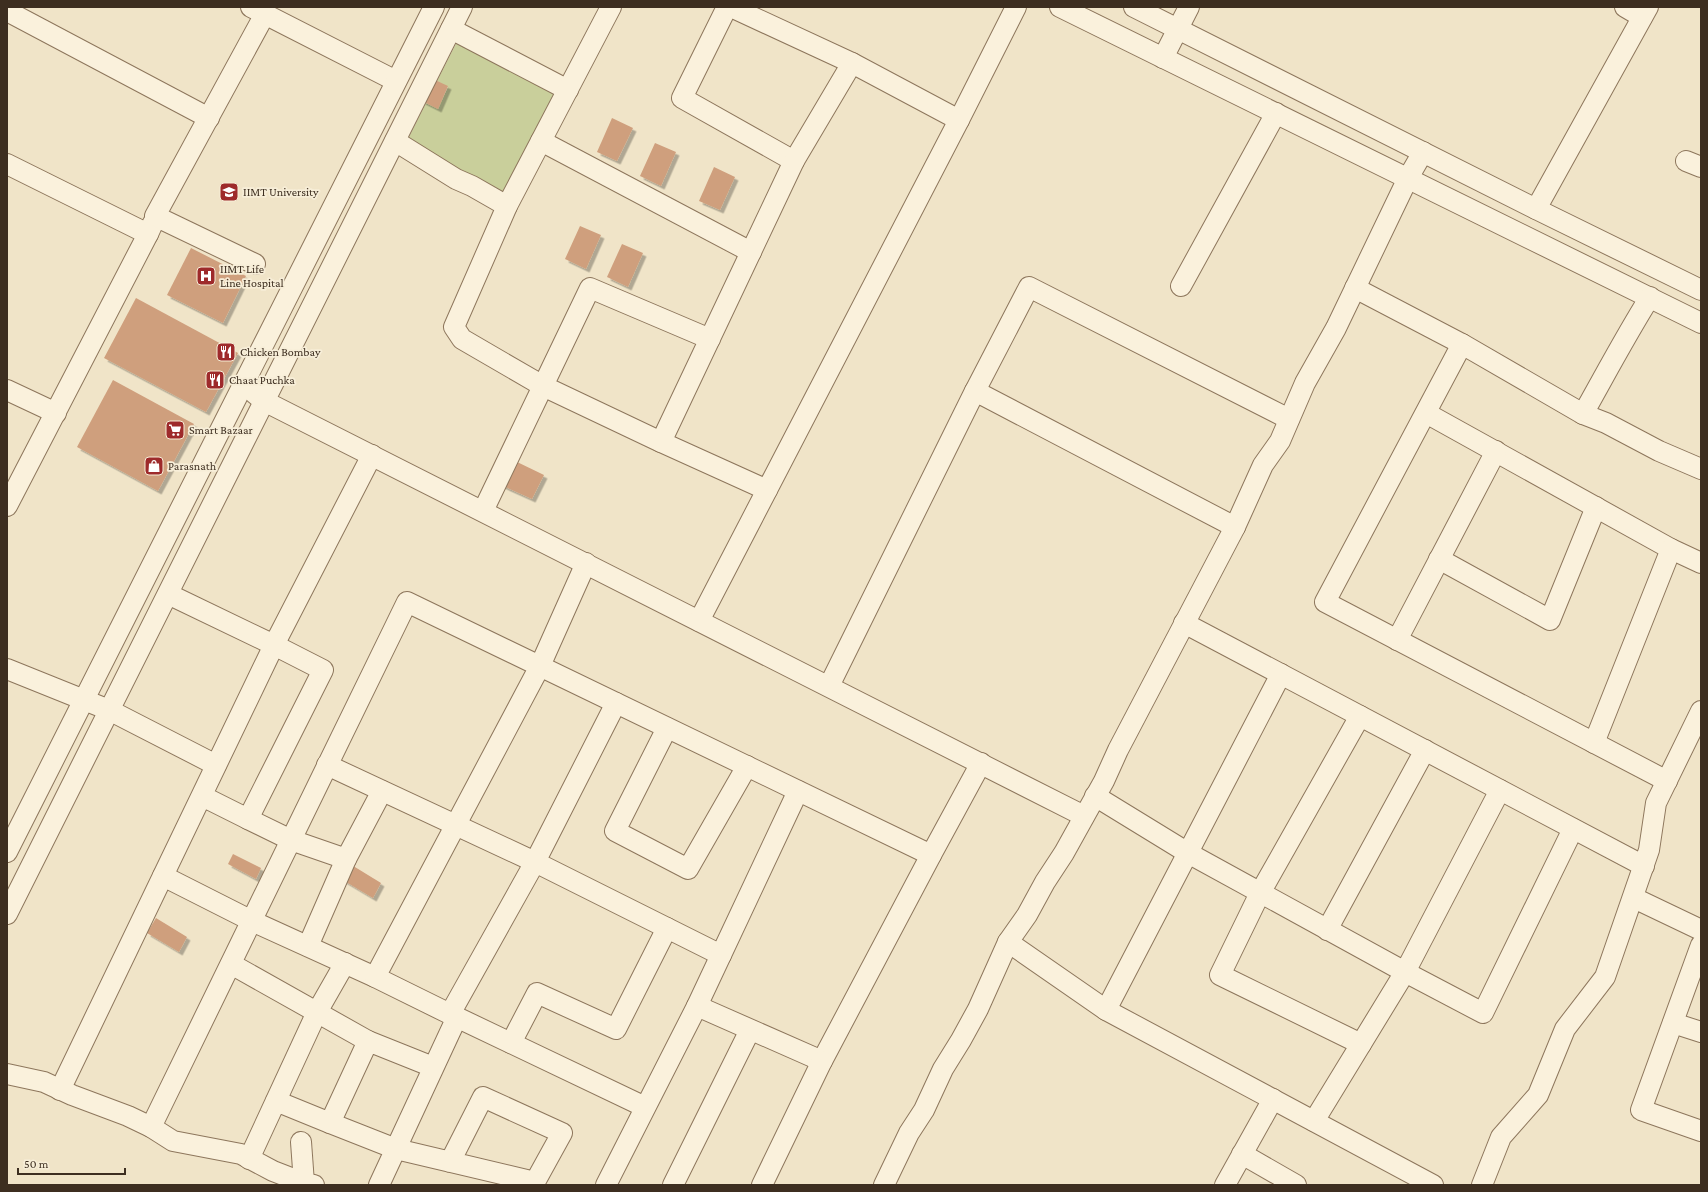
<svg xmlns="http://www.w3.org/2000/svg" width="1708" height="1192" font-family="'Crimson Pro',serif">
	<defs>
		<filter id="shadow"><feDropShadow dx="3.5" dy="3.5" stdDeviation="0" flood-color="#0004"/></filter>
	</defs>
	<rect width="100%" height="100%" fill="#f0e4c8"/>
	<path fill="#c9cf9b" d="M 458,40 L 557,91 L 504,194 L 406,143 L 426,103 L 438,108 L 448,87 L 437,81 Z"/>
	<g fill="#cf9f7d" filter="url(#shadow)">
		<path d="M 433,79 L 448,86 L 438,109 L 422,101 Z"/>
		<path d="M 612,118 L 633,128 L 617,161 L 597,152 Z"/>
		<path d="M 655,143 L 676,152 L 661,186 L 640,176 Z"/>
		<path d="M 714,167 L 735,177 L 720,210 L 699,201 Z"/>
		<path d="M 580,226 L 601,235 L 586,269 L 565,259 Z"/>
		<path d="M 622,244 L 643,253 L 628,287 L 607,277 Z"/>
		<path d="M 191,248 L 246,276 L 223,323 L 167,295 Z"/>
		<path d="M 136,298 L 238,353 L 206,412 L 104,358 Z"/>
		<path d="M 113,380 L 194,424 L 158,491 L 77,447 Z"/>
		<path d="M 513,460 L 544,475 L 532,499 L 501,485 Z"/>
		<path d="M 233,854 L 261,868 L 256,879 L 228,864 Z"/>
		<path d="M 350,864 L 381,883 L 373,898 L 341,879 Z"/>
		<path d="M 156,918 L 187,937 L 179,952 L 147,933 Z"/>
	</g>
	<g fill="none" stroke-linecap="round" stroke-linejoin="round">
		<defs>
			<g id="minor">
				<path d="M 251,7 L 396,81"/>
				<path d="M 727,7 L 682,98 L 794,161 L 852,63 L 959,120"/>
				<path d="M 731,7 L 852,63"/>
				<path d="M 1060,7 L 1701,323"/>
				<path d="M 1134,7 L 1536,209 L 1701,290"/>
				<path d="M 1625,7 L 1642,17"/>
				<path d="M 7,11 L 209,118"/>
				<path d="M 451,29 L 568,90"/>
				<path d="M 1163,58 L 1189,7"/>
				<path d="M 395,141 L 456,179 L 472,186 L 507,206"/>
				<path d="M 541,141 L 751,252"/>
				<path d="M 1686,161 L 1701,167"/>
				<path d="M 7,164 L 148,234 L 153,223"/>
				<path d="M 1536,209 L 1648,7"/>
				<path d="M 255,264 L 155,216 L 265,14"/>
				<path d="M 1181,286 L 1276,113"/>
				<path d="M 1355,288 L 1462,344"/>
				<path d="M 1650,297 C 1626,335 1605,375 1583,414 L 1606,423 L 1659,451 L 1701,469"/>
				<path d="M 7,390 L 56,413"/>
				<path d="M 975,391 L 1029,287 L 1289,419"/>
				<path d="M 254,393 L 264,401 L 1084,816"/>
				<path d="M 1426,413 L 1671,549 L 1594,743"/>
				<path d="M 1583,414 L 1462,344 L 1325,602 L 1667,781"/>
				<path d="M 661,442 L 543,386 L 590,288 L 710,339"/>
				<path d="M 767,490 L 661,442 L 794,161"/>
				<path d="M 7,506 L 148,234"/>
				<path d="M 483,511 L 543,386 L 462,339 L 454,327 L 507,206 L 611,7"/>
				<path d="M 1671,549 L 1701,563"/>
				<path d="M 1439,559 L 1550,620 L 1596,507"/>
				<path d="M 168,594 L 274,645 L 372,455"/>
				<path d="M 699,621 L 959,120 L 1016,7"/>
				<path d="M 1184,623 L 1644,866"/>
				<path d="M 1397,640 L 1496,451"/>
				<path d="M 7,669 L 109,710 L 216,765"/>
				<path d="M 1281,674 L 1106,1010 L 1433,1185"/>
				<path d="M 829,686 L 975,391 L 1235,527"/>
				<path d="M 616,703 L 535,862 L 721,955"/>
				<path d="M 1360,716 L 1260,893 L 1220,975 L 1361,1044"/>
				<path d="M 667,728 L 615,831 L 688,869 L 747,766"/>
				<path d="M 327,765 L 535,862 L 450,1014 L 645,1107"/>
				<path d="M 1095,796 L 1188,853 L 1405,972 L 1500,790"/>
				<path d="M 248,819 L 291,840 L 346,859 L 308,946"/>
				<path d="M 7,852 L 434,7"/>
				<path d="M 346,859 L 382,791"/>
				<path d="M 163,876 L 252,921 L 375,977"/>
				<path d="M 1634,898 L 1701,930"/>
				<path d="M 7,914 L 462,7"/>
				<path d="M 1327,930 L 1425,750"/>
				<path d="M 1008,942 L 1106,1010"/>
				<path d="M 1701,945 L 1641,1110 L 1701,1131"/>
				<path d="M 231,964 L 368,1041"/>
				<path d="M 697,1006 L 798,791"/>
				<path d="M 450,1014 L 375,977 L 540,666 L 586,563"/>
				<path d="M 1673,1023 L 1701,1032"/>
				<path d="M 511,1043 L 537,993 L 616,1029 L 667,928"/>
				<path d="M 433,1067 L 368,1041 L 330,1123 L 396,1149 L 535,1182 L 562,1133 L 483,1097 L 450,1162"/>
				<path d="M 7,1074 L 44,1082 L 72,1095 L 128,1116 L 151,1127 L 173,1141 L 241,1154 L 273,1171 L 304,1183 L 314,1185"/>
				<path d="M 60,1090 L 274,645 L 323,670 L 248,819 L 202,796"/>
				<path d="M 276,1101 L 330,1123"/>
				<path d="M 1314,1121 L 1405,972 L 1483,1013 L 1573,829"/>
				<path d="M 151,1127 L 407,602 L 931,855 L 981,763"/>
				<path d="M 301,1142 L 304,1183"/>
				<path d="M 1242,1154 L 1296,1185"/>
				<path d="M 249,1159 L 317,1012 L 345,963"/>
				<path d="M 379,1185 L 457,1017"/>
				<path d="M 606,1185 L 697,1006 L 822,1061 L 931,855"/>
				<path d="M 673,1185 L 750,1030"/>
				<path d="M 762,1185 L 822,1061"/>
				<path d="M 884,1185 L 909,1133 L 924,1110 L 943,1069 L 961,1040 L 978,1009 L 1008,942 L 1027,915 L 1045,882 L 1064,853 L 1104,781 L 1118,750 L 1235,527 L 1263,465 L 1280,441 L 1305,383 L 1336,328 L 1408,178 L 1423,152"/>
				<path d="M 1225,1185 L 1273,1099"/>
				<path d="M 1482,1185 L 1501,1137 L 1538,1095 L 1565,1029 L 1605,977 L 1649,850 L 1656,803 L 1701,711"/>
			</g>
		</defs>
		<use href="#minor" stroke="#8d765c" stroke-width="22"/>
		<g stroke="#8d765c" stroke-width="2.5" stroke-dasharray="3 2" stroke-linecap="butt">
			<path d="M 192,428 L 196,431"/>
			<path d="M 189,433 L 194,435"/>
		</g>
		<use href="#minor" stroke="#faf1dc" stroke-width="20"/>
	</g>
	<defs>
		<symbol id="university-square" viewBox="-11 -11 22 22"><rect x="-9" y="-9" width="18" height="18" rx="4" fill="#9e2a2b" stroke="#f7eed8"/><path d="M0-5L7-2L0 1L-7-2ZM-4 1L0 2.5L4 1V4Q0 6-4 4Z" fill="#fff"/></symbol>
		<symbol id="hospital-square" viewBox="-11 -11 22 22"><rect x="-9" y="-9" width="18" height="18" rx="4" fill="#9e2a2b" stroke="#f7eed8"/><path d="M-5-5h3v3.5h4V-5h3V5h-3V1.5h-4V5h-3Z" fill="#fff"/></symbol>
		<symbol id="restaurant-square" viewBox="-11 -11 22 22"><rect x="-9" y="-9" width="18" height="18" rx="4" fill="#9e2a2b" stroke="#f7eed8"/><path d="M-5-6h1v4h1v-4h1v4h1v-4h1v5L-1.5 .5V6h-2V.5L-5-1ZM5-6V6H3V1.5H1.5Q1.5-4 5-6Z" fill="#fff"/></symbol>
		<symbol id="supermarket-square" viewBox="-11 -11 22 22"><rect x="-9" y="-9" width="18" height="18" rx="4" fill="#9e2a2b" stroke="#f7eed8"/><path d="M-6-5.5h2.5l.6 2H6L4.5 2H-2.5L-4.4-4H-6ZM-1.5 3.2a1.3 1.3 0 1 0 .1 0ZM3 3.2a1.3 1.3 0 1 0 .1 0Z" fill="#fff"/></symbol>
		<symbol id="shop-square" viewBox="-11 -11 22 22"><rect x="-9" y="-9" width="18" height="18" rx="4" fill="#9e2a2b" stroke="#f7eed8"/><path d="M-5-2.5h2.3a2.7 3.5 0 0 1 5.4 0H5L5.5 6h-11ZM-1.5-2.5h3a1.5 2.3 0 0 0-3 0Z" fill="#fff"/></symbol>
	</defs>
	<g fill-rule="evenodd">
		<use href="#university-square" x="218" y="181" width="22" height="22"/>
		<use href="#hospital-square" x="195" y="265" width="22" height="22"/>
		<use href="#restaurant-square" x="215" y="341" width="22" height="22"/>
		<use href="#restaurant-square" x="204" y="369" width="22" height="22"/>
		<use href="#supermarket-square" x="164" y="419" width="22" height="22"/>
		<use href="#shop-square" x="143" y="455" width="22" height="22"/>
	</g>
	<g text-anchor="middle" stroke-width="3.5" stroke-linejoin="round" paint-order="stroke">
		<g font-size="12" fill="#3d2e20" stroke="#f7eed8" text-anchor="start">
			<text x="243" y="196">IIMT University</text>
			<text x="220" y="273">IIMT Life<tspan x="220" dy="14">Line Hospital</tspan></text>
			<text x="240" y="356">Chicken Bombay</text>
			<text x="229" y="384">Chaat Puchka</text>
			<text x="189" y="434">Smart Bazaar</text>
			<text x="168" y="470">Parasnath</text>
		</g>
	</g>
	<rect width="1708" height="1192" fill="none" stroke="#3d2e20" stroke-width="16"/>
	<path d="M18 1168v6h107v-6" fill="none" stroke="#3d2e20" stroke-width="2"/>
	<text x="24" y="1168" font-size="12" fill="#3d2e20" stroke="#f7eed8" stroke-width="3" paint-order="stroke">50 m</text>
</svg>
